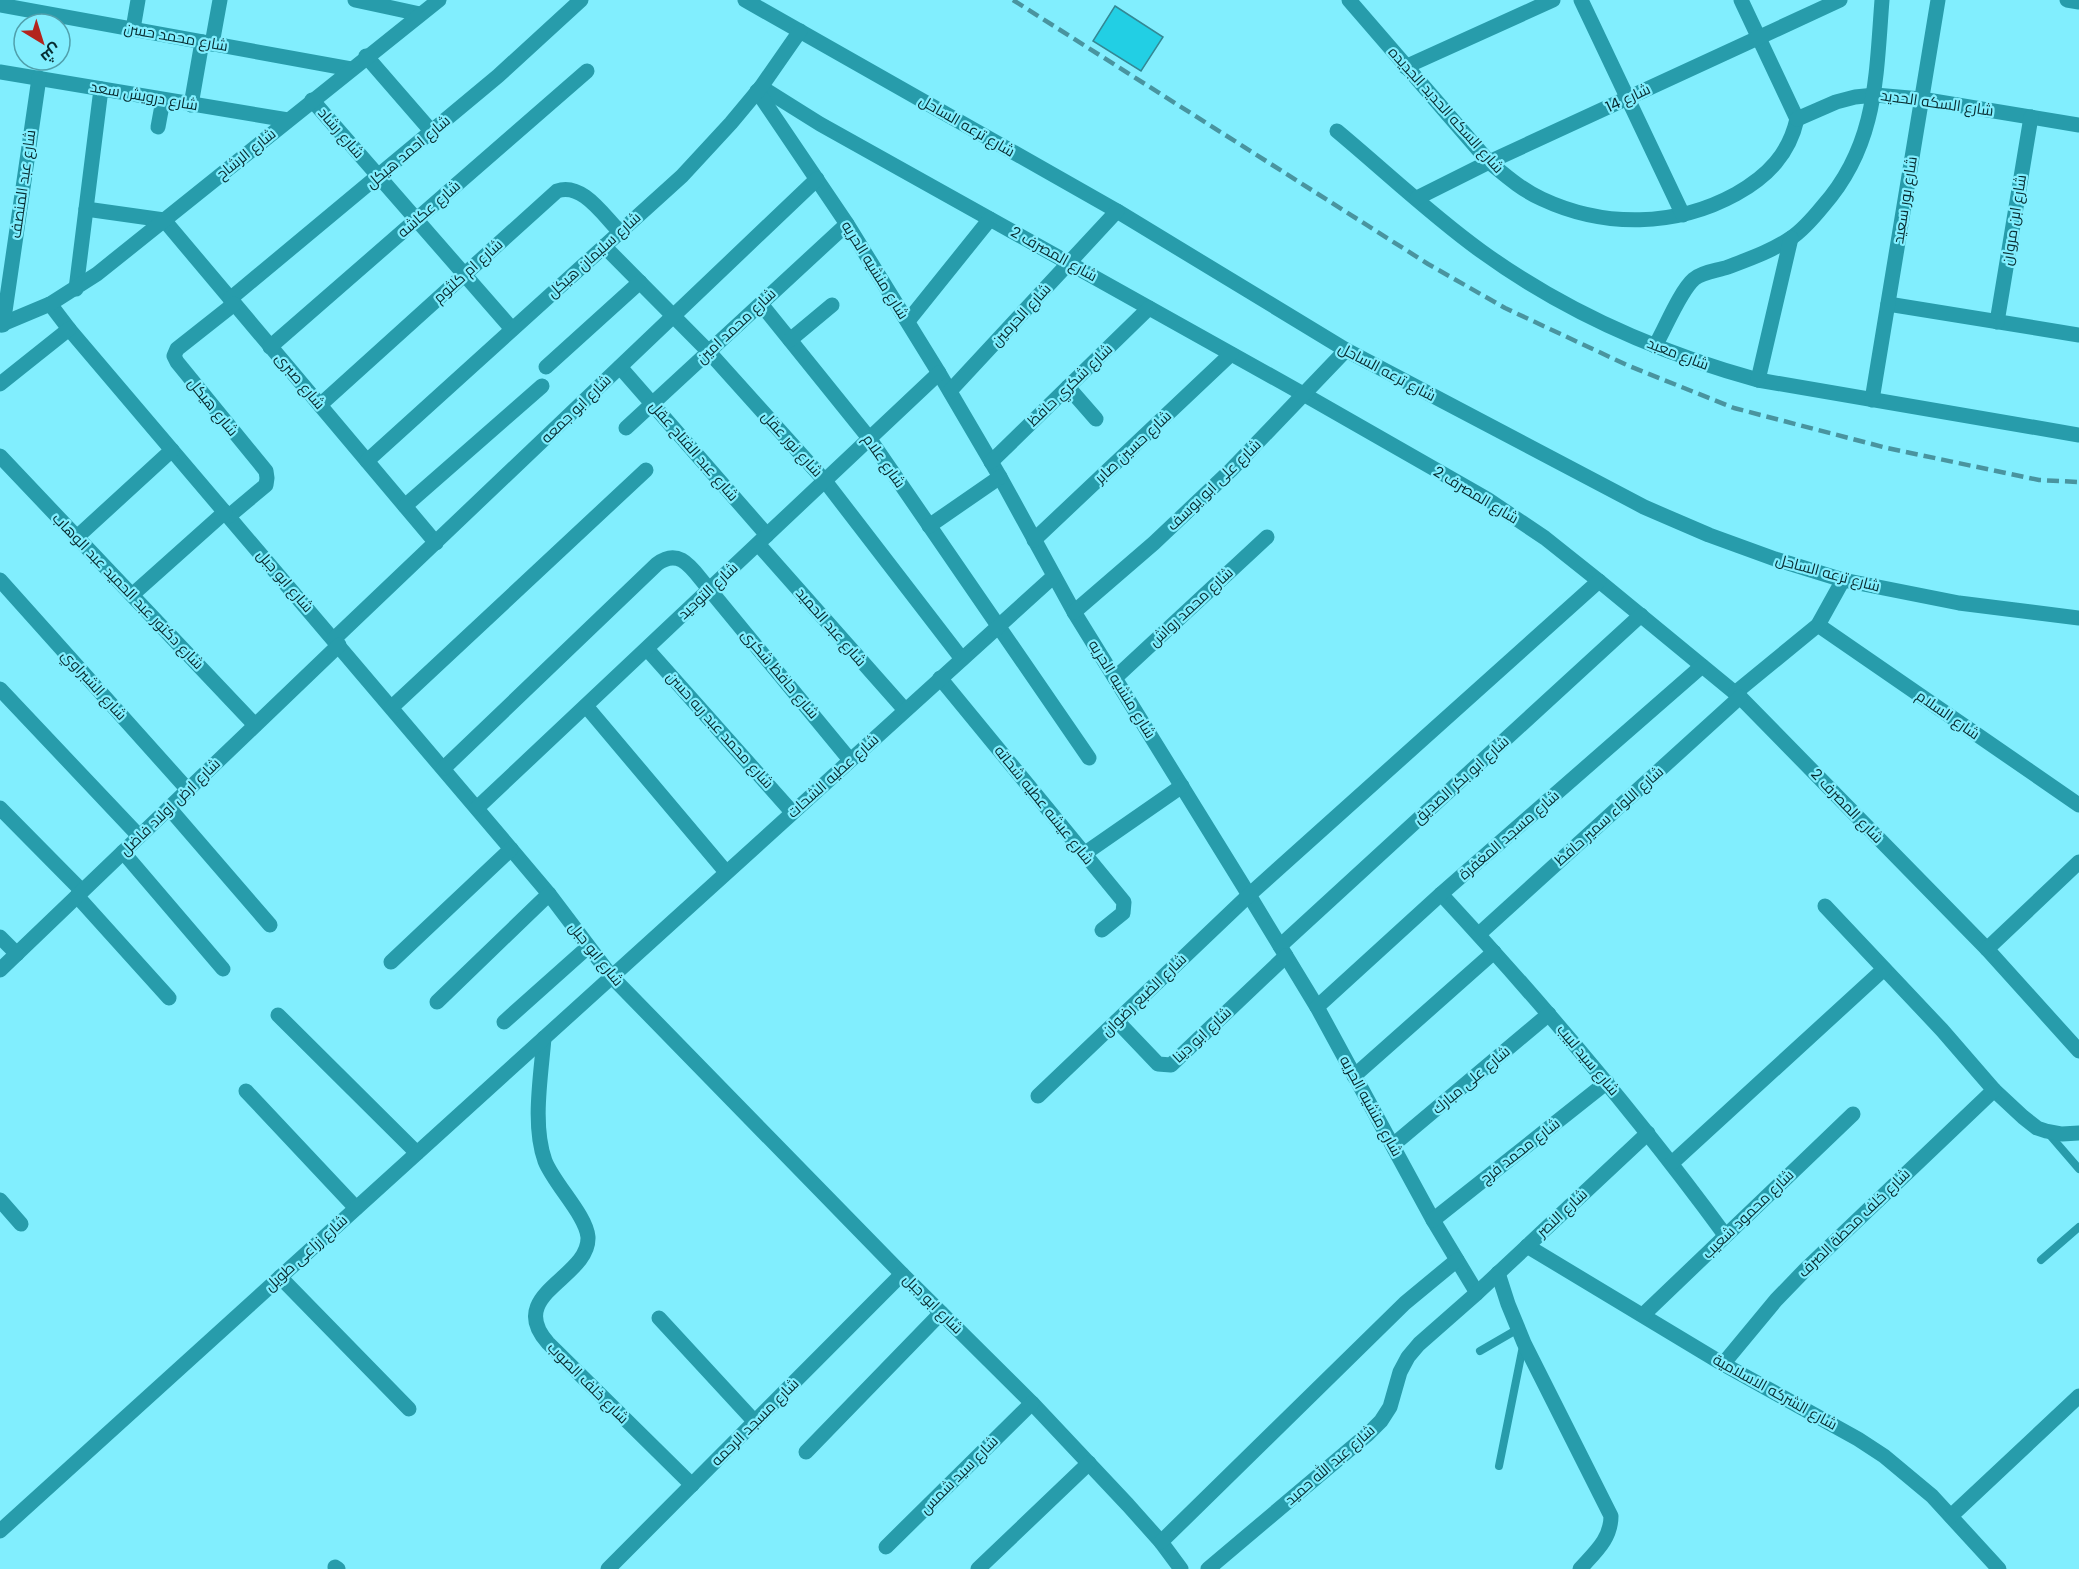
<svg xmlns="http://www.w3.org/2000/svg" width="2079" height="1569" font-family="Poppins,Cairo,sans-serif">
	<rect width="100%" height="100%" fill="#81eefe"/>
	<path fill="#22cfe4" stroke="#338895" stroke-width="1.5" d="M 1115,6 L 1163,37 L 1141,71 L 1093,41 Z"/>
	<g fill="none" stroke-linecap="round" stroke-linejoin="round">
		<g stroke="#279cab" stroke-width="8">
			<path d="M 2048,1133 L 2079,1169"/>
			<path d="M 2041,1260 L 2079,1227"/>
			<path d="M 1480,1351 L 1518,1329"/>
			<path d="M 1499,1466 L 1523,1346"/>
		</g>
		<g stroke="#279cab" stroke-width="15">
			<path d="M 355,0 L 420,14"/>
			<path d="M 745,0 L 1117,211 L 1346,350 L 1644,507 L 1709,535 L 1775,559 L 1843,580 L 1959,603 L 2079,618"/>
			<path d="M 1349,0 L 1489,162 C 1506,176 1522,190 1542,199 C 1604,228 1676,227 1736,194 C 1768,176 1789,154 1797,119"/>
			<path d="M 1581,0 L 1683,215"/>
			<path d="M 1741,0 L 1797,119"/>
			<path d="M 2067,0 L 2079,2"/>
			<path d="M 0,5 L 351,69"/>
			<path d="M 133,29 L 138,0"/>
			<path d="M 212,44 L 220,0"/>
			<path d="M 366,56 L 432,132"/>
			<path d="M 1405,67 L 1553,0"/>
			<path d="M 0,72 L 288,120"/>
			<path d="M 761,87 L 820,124 L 1305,395 L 1487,499 L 1545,538 L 1599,581 L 1740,697 L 1987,949 L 2079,1051"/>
			<path d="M 757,91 L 847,224 L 939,373 L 1000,477 L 1074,612 L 1249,895 L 1317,1007 L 1433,1220 L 1477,1293"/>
			<path d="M 312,100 L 512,329"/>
			<path d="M 191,105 L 202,42"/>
			<path d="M 1797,119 L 1836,102 L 1855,97 L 1875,95 L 1921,99 L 2079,125"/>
			<path d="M 158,127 L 163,100"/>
			<path d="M 1337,131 C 1385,171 1431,215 1481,251 C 1565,312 1659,353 1758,380 L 2079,435"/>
			<path d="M 1417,198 L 1489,162 L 1840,0"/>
			<path d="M 86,209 L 164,220 L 436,543"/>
			<path d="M 604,246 L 709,352 L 825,481 L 962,659"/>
			<path d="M 76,289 L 101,89"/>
			<path d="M 230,299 L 498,76 L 581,0"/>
			<path d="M 50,304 L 69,329 L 511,849 L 549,894 L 611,976 L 902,1274 L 1032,1403 L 1128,1505 L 1161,1542 L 1181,1569"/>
			<path d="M 761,304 L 869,438 L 1089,758"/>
			<path d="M 1888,304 L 2079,335"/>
			<path d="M 908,321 L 990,219"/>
			<path d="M 1997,322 L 2031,117"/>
			<path d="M 0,325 L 50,304 L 97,274 L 439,0"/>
			<path d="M 3,325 L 39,78"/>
			<path d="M 790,340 L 832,305"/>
			<path d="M 1655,346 C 1665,329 1680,291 1694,279 C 1704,271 1717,271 1728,267 C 1749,259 1772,251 1791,238 C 1803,230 1814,217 1823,206 C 1877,145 1876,77 1882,0"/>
			<path d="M 270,347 L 587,71"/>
			<path d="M 546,367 L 640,282"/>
			<path d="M 620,367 L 767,535"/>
			<path d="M 1758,380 L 1791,238"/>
			<path d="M 0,384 L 69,329"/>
			<path d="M 1068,387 L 1096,419"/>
			<path d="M 950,391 L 1117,211"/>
			<path d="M 1872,400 L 1938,0"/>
			<path d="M 320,405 L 557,191 C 582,182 603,215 620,232"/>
			<path d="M 626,428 L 847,224"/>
			<path d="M 0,456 L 255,725"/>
			<path d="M 367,461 L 682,176 L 731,123 L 761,87 L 800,31"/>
			<path d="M 991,462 L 1149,308"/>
			<path d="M 405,506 L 542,386"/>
			<path d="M 229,516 L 266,485 L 267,478 L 266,471 L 177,362 L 174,356 L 177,349 L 234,304"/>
			<path d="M 929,526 L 1000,477"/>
			<path d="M 77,537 L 172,450"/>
			<path d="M 1034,540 L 1231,354"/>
			<path d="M 758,544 L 905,710"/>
			<path d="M 0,580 L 188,790"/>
			<path d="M 132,595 L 225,512"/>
			<path d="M 1074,612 L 1154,543 L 1231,470 L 1346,350"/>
			<path d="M 1818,625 L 2079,805"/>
			<path d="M 334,639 L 817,179"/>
			<path d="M 647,649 L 792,812"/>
			<path d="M 940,678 L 1124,902 L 1123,913 L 1102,930"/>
			<path d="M 1115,678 L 1267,537"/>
			<path d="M 0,689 L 139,836"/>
			<path d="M 1735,693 L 1818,625 L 1843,580"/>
			<path d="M 586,706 L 726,872"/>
			<path d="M 392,707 L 646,470"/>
			<path d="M 444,768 L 657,564 C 681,546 693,571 709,589 L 850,760"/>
			<path d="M 0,808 L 82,891"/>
			<path d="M 169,808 L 270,925"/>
			<path d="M 477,808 L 939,373"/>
			<path d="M 123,852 L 223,969"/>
			<path d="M 1084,854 L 1182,786"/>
			<path d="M 1441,894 C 1542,1003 1637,1115 1725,1235"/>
			<path d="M 77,896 L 169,998"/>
			<path d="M 1825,906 L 1942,1030 L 1994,1090 L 2023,1117 L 2037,1128 L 2046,1131 L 2062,1134 L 2079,1133"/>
			<path d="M 1479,934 L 1740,697"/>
			<path d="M 0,937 L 17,954"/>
			<path d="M 1280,946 L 1641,615"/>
			<path d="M 1987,949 L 2079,862"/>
			<path d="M 391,962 L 511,849"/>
			<path d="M 0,970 L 339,645"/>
			<path d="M 437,1002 L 549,894"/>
			<path d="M 1317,1007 L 1441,894 L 1702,666"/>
			<path d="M 278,1015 L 417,1153"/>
			<path d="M 1117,1021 L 1158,1064 L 1171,1065 L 1286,956"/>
			<path d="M 504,1022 L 588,947"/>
			<path d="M 544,1038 C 541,1076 532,1125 545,1161 C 554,1184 586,1215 588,1237 C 590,1278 504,1294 548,1343 L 692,1485"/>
			<path d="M 1354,1076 L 1494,952"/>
			<path d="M 246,1091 L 356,1208"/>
			<path d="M 1038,1096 L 1249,895 L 1599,581"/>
			<path d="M 1393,1145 L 1549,1014"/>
			<path d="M 1672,1163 L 1884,969"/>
			<path d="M 0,1200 L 21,1224"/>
			<path d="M 1433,1220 L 1607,1082"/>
			<path d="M 1527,1246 L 1723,1364 L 1858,1439 L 1884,1456 L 1932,1496 L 1999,1569"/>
			<path d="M 1498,1273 L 1508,1304 L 1524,1343 L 1611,1516 C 1611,1539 1595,1552 1580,1569"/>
			<path d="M 280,1277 L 409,1409"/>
			<path d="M 1644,1314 L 1853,1114"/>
			<path d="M 659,1318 L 755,1422"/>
			<path d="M 1723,1364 L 1776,1300 L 1805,1270 L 1994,1090"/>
			<path d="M 806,1452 L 941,1313"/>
			<path d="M 1951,1516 L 2079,1396"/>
			<path d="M 0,1531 L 1054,576"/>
			<path d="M 1161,1542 L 1405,1303 L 1457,1260"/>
			<path d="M 886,1547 L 1032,1403"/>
			<path d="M 335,1567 L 338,1569"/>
			<path d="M 608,1569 L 902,1274"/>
			<path d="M 978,1569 L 1089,1463"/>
			<path d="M 1208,1569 L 1368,1434 L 1381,1421 L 1390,1407 L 1400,1372 L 1408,1357 L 1419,1344 L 1477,1293 L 1648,1133"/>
		</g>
		<path stroke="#49949f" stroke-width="4.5" stroke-dasharray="12 6" stroke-linecap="butt" d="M 1013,0 L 1428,264 L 1505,308 L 1629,366 L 1734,408 L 1887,448 L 2039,480 L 2079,482"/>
	</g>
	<g text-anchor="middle" stroke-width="4.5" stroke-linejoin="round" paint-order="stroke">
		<g font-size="15" fill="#072c31" stroke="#81eefe">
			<text transform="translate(176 37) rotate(10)" y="5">شارع محمد حسن</text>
			<text transform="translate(144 96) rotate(10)" y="5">شارع درويش سعد</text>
			<text transform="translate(1628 98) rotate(-25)" y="5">شارع 14</text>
			<text transform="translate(1937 103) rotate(8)" y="5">شارع السكه الحديد</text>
			<text transform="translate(1446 110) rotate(48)" y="5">شارع السكه الحديد الجديده</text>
			<text transform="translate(967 126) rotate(30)" y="5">شارع ترعه الساحل</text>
			<text transform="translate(341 133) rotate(49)" y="5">شارع رشاد</text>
			<text transform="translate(408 152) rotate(-40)" y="5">شارع احمد هيكل</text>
			<text transform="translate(246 154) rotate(-39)" y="5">شارع الرشاح</text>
			<text transform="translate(23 184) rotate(-82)" y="5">شارع عبد المنصف</text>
			<text transform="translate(1905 200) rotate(-81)" y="5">شارع بور سعيد</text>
			<text transform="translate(429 209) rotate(-41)" y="5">شارع عكاشه</text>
			<text transform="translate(2014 220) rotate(-81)" y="5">شارع ابن مروان</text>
			<text transform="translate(1054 254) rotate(29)" y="5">شارع المصرف 2</text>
			<text transform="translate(594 255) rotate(-42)" y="5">شارع سليمان هيكل</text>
			<text transform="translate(875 270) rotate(58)" y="5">شارع منشيه الحريه</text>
			<text transform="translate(468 271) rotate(-42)" y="5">شارع ام كلثوم</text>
			<text transform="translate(1021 315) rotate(-47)" y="5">شارع الحرمين</text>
			<text transform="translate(736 326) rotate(-43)" y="5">شارع محمد امين</text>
			<text transform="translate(1678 354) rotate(21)" y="5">شارع معبد</text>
			<text transform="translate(1387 372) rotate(28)" y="5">شارع ترعه الساحل</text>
			<text transform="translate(300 381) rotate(50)" y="5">شارع صبرى</text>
			<text transform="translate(1070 385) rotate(-44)" y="5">شارع شكري حافظ</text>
			<text transform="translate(213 407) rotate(51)" y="5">شارع هيكل</text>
			<text transform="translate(576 409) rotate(-44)" y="5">شارع ابو جمعه</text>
			<text transform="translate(792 444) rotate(48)" y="5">شارع نور عقل</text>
			<text transform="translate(1133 447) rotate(-43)" y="5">شارع حسين صابر</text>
			<text transform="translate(694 451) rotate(49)" y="5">شارع عبد الفتاح عقل</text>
			<text transform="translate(884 461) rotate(55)" y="5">شارع علام</text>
			<text transform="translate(1214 485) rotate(-44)" y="5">شارع على ابو يوسف</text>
			<text transform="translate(1476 495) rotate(31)" y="5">شارع المصرف 2</text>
			<text transform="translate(1828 573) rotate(15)" y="5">شارع ترعه الساحل</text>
			<text transform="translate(285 581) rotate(49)" y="5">شارع ابو جبل</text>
			<text transform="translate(128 591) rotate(46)" y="5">شارع دكتور عبد الحميد عبد الوهاب</text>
			<text transform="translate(708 591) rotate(-43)" y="5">شارع التوحيد</text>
			<text transform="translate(1191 607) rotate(-43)" y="5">شارع محمد رواش</text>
			<text transform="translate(831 627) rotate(49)" y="5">شارع عبد الحميد</text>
			<text transform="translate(780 674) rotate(50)" y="5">شارع حافظ شكرى</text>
			<text transform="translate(94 685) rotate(48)" y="5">شارع الشبراوي</text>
			<text transform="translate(1122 689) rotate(58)" y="5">شارع منشيه الحريه</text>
			<text transform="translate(1948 715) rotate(35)" y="5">شارع السلام</text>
			<text transform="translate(720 730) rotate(48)" y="5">شارع محمد عبد ربه حسن</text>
			<text transform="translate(833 776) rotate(-42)" y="5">شارع عطيه الشحات</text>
			<text transform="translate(1461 780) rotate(-42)" y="5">شارع ابو بكر الصديق</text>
			<text transform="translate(1044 805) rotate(51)" y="5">شارع عيشه عطيه شحاته</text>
			<text transform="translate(1847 806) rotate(46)" y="5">شارع المصرف 2</text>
			<text transform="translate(170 807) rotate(-44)" y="5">شارع ارض اولاد فاضل</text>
			<text transform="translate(1609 816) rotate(-42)" y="5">شارع اللواء سمير حافظ</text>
			<text transform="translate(1509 835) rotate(-41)" y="5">شارع مسجد المغفرة</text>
			<text transform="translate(596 954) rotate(51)" y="5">شارع ابو جبل</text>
			<text transform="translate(1144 995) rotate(-44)" y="5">شارع الضبع رضوان</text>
			<text transform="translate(1202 1035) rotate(-43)" y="5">شارع ابو دينا</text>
			<text transform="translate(1588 1060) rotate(50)" y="5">شارع سيد لبيب</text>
			<text transform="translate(1471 1080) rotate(-40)" y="5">شارع على مبارك</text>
			<text transform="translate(1371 1106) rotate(61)" y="5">شارع منشيه الحريه</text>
			<text transform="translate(1520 1151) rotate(-38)" y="5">شارع محمد فرج</text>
			<text transform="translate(1562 1213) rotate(-43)" y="5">شارع النصر</text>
			<text transform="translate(1748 1214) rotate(-44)" y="5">شارع محمود شعيب</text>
			<text transform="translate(1854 1223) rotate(-44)" y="5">شارع خلف محطة الصرف</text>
			<text transform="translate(306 1253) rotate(-42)" y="5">شارع زراعى طويل</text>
			<text transform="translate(933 1304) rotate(45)" y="5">شارع ابو جبل</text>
			<text transform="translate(588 1383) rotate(45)" y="5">شارع خلف الصوب</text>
			<text transform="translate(1775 1392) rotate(29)" y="5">شارع الشركه الاسلامية</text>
			<text transform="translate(755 1422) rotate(-45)" y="5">شارع مسجد الرحمه</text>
			<text transform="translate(1330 1465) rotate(-41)" y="5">شارع عبد الله حميد</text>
			<text transform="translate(959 1475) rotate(-45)" y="5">شارع سيد شمس</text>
		</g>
	</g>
	<g transform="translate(42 42) rotate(142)"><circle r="28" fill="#81eefe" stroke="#50a0ac" stroke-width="1.5"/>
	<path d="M0-4.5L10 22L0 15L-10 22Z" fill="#b3241d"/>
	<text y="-9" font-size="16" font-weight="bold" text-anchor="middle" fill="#072c31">ش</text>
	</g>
</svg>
